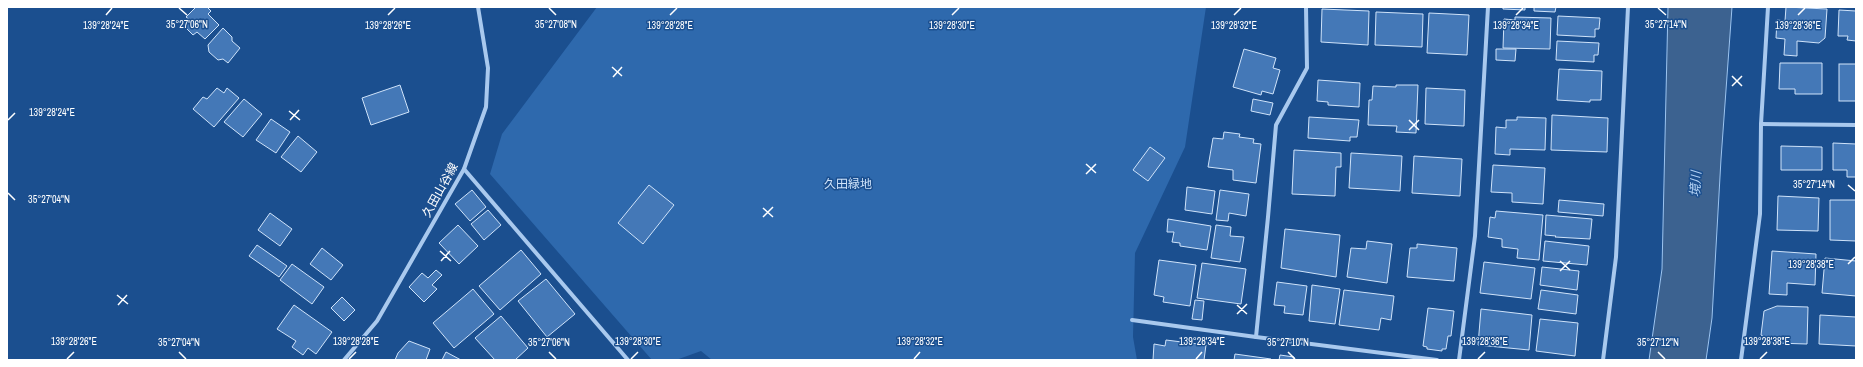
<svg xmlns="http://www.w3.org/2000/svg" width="1863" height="367" font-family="'Archivo Narrow','Noto Sans JP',sans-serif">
	<rect width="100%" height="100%" fill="#1b4f8f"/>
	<path fill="#2e69ad" d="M 597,7 L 1206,7 L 1185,147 L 1135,253 L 1133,337 L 1137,360 L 712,360 L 701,351 L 676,360 L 652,360 L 490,174 L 502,134 Z"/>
	<path fill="#3c6290" stroke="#9cc4f0" d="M 1668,7 L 1732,7 L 1721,159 L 1712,318 L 1706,360 L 1649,360 L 1662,269 Z"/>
	<g fill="#4478b7" stroke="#cfe3fa">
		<path d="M 196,7 L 207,7 L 211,11 L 208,14 L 219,25 L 205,39 L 197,32 L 193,35 L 184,26 L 190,20 L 186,17 Z"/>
		<path d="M 1503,7 L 1525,7 L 1525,10 L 1503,9 Z"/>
		<path d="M 1534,7 L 1556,7 L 1555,12 L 1534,11 Z"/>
		<path d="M 1786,7 L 1827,9 L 1825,38 L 1819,43 L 1797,41 L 1797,56 L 1784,55 L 1785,39 L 1776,38 L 1777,20 L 1785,21 Z"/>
		<path d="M 1322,9 L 1369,11 L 1368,45 L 1321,42 Z"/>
		<path d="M 1839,10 L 1856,11 L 1856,41 L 1847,40 L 1848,36 L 1838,36 Z"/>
		<path d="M 1376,12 L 1423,14 L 1422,47 L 1375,45 Z"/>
		<path d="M 1429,13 L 1469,15 L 1467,55 L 1427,53 Z"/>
		<path d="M 1558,16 L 1600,18 L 1599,29 L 1595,29 L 1595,37 L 1557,35 Z"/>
		<path d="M 1515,17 L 1551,18 L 1550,49 L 1503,48 L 1504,19 L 1515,20 Z"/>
		<path d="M 223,28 L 232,37 L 232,41 L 240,48 L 228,63 L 223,59 L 218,60 L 209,52 L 208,45 Z"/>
		<path d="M 1557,41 L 1599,43 L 1598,55 L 1594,55 L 1594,62 L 1556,60 Z"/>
		<path d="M 1244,49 L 1276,58 L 1273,68 L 1280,70 L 1273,94 L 1262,91 L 1261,95 L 1233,87 Z"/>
		<path d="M 1496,49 L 1516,49 L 1515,61 L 1496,60 Z"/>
		<path d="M 1780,63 L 1822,63 L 1822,94 L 1795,94 L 1795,89 L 1779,89 Z"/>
		<rect x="1839" y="64" width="17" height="37"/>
		<path d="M 1559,69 L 1602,71 L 1601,100 L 1590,100 L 1590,102 L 1557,100 Z"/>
		<path d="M 1318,80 L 1360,83 L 1359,107 L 1328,105 L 1328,102 L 1317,101 Z"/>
		<path d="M 400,85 L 409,112 L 371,125 L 362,98 Z"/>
		<path d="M 1396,85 L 1418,85 L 1416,133 L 1396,132 L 1397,126 L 1368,125 L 1369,100 L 1372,100 L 1373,86 L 1396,87 Z"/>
		<path d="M 217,88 L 224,93 L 227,88 L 239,98 L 214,127 L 193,109 L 203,97 L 207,99 Z"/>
		<path d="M 1426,88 L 1465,90 L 1464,126 L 1425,124 Z"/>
		<path d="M 244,99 L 262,114 L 243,137 L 224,122 Z"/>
		<path d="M 1253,99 L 1273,103 L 1270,115 L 1251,111 Z"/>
		<path d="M 1552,115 L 1608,118 L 1607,152 L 1551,150 Z"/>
		<path d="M 1309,117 L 1359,120 L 1357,137 L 1350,137 L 1350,141 L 1308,138 Z"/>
		<path d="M 1517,117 L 1546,118 L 1545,150 L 1510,149 L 1510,155 L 1495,154 L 1496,127 L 1506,128 L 1506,120 L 1517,120 Z"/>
		<path d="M 271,119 L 290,132 L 276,153 L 256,140 Z"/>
		<path d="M 1224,132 L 1240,134 L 1239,137 L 1254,139 L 1253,143 L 1261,144 L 1256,183 L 1233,180 L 1233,170 L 1208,167 L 1213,138 L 1223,139 Z"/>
		<path d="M 298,136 L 317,152 L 301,172 L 281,157 Z"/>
		<path d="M 1833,143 L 1856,144 L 1856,177 L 1847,177 L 1847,170 L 1833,170 Z"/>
		<path d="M 1781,146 L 1822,147 L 1822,170 L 1781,170 Z"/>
		<path d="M 1150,147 L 1165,158 L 1148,181 L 1133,170 Z"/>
		<path d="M 1294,150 L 1341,153 L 1341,167 L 1336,167 L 1335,196 L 1292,194 Z"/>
		<path d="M 1351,153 L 1402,156 L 1400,191 L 1349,188 Z"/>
		<path d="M 1414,156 L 1462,159 L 1460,196 L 1412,193 Z"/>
		<path d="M 1493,165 L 1545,168 L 1543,204 L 1512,202 L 1512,193 L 1491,192 Z"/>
		<path d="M 649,185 L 674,205 L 643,244 L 618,223 Z"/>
		<path d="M 1187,187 L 1215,191 L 1212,214 L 1185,210 Z"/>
		<path d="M 472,190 L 486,207 L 470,221 L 455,204 Z"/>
		<path d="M 1220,190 L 1249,194 L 1246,216 L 1229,213 L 1228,221 L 1216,220 Z"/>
		<path d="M 1778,196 L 1819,198 L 1818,231 L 1777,230 Z"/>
		<path d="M 1559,200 L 1604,204 L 1603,216 L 1558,212 Z"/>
		<path d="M 1830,200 L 1856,200 L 1856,241 L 1830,240 Z"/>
		<path d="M 488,210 L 501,225 L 484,240 L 471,224 Z"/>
		<path d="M 1496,211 L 1543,215 L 1539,260 L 1517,258 L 1518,249 L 1502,247 L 1502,239 L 1488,237 L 1490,217 L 1495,218 Z"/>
		<path d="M 270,213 L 292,229 L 280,246 L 258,230 Z"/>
		<path d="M 1546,215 L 1592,219 L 1590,239 L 1555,237 L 1556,236 L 1545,235 Z"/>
		<path d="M 1168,219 L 1211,226 L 1207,250 L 1180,246 L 1180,243 L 1172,242 L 1174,232 L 1167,232 Z"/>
		<path d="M 458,225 L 478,246 L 459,264 L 439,243 Z"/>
		<path d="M 1216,225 L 1231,227 L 1230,236 L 1244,237 L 1240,262 L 1211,258 Z"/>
		<path d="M 1285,229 L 1340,235 L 1336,277 L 1281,268 Z"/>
		<path d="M 1367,241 L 1392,244 L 1387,283 L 1347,277 L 1351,248 L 1366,249 Z"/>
		<path d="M 1545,241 L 1589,246 L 1587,265 L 1543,261 Z"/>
		<path d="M 1417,244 L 1457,248 L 1454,281 L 1407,277 L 1410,248 L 1417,248 Z"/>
		<path d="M 257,245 L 287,266 L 279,277 L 249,256 Z"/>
		<path d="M 322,248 L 343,265 L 331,280 L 310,264 Z"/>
		<path d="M 521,250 L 541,274 L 500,310 L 479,286 Z"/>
		<path d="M 1772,251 L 1816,254 L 1815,285 L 1787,283 L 1787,295 L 1769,294 Z"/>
		<path d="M 1825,258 L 1856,261 L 1856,296 L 1822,293 Z"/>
		<path d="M 1159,260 L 1196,265 L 1190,306 L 1163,302 L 1164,297 L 1154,295 Z"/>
		<path d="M 1484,262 L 1535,268 L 1531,299 L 1480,293 Z"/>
		<path d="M 1202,263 L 1246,269 L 1241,304 L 1197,298 Z"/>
		<path d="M 292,264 L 324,287 L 312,304 L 280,280 Z"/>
		<path d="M 1542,267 L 1579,271 L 1577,290 L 1540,285 Z"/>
		<path d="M 436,270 L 442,275 L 432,285 L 437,289 L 424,302 L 409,287 L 422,273 L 428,278 Z"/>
		<path d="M 546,279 L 575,314 L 547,337 L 518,301 Z"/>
		<path d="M 1277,282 L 1307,286 L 1303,315 L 1284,313 L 1285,306 L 1274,305 Z"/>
		<path d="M 1312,285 L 1340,289 L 1335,324 L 1309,321 Z"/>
		<path d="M 473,289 L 494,314 L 454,348 L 433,323 Z"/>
		<path d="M 1344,290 L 1394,296 L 1391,320 L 1381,318 L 1379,330 L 1339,325 Z"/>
		<path d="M 1541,290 L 1578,295 L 1576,314 L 1538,309 Z"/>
		<path d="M 342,297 L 355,310 L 344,321 L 331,308 Z"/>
		<path d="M 1195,300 L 1204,301 L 1202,320 L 1192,319 Z"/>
		<path d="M 294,305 L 332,332 L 316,354 L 308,348 L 303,355 L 292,347 L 296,341 L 277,329 Z"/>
		<path d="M 1777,306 L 1808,307 L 1807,344 L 1774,343 L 1761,335 L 1764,311 Z"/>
		<path d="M 1428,308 L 1454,311 L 1451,336 L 1448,336 L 1446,349 L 1442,349 L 1442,351 L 1427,349 L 1427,347 L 1423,346 Z"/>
		<path d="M 1481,309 L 1532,315 L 1529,350 L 1478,345 Z"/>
		<path d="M 1820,315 L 1856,317 L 1856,346 L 1819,344 Z"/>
		<path d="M 501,316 L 528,348 L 515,360 L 495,360 L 475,338 Z"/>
		<path d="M 1540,319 L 1578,323 L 1575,356 L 1536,351 Z"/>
		<path d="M 1166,340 L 1206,345 L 1204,360 L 1153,360 L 1154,344 L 1165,346 Z"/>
		<path d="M 409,341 L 430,349 L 426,360 L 395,360 L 398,353 Z"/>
		<path d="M 446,352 L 461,360 L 442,360 Z"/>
		<path d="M 1235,354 L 1271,359 L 1271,360 L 1234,360 Z"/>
		<path d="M 1280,355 L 1294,357 L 1294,360 L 1279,360 Z"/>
	</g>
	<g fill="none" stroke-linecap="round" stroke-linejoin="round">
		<g stroke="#a9c9ee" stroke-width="4">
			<path d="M 1306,7 L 1307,68 L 1276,125 L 1268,217 L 1256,337 L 1437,360"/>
			<path d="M 1761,124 L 1856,125"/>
			<path d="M 464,169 L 628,360"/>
			<path d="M 1132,320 L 1256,337"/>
			<path d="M 344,360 L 377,321 L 464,169 L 486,107 L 488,68 L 478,7"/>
			<path d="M 1459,360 L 1475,236 L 1488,7"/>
			<path d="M 1603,360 L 1616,257 L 1628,7"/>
			<path d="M 1741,360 L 1760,214 L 1761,124 L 1768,7"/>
		</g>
	</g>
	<path fill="none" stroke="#fff" stroke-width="1.5" d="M 179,8 L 187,15M 549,8 L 556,15M 1658,8 L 1666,15M 106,15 L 112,8M 388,15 L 395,8M 670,15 L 677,8M 952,15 L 959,8M 1234,15 L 1241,8M 1516,15 L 1523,8M 1798,15 L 1805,8M 612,67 L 622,76M 1732,76 L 1742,86M 613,77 L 622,67M 1732,86 L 1742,76M 289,111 L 300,120M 8,120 L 15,113M 290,120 L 299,110M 1409,120 L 1419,130M 1409,130 L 1419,120M 1086,164 L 1096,173M 1086,174 L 1096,164M 1848,185 L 1855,191M 8,193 L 15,200M 763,208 L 773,217M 763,217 L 773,207M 440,251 L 451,261M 441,261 L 450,251M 1560,261 L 1570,270M 1848,264 L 1855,257M 1560,271 L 1570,261M 117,295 L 128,304M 118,305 L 127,295M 1237,305 L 1247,314M 1237,314 L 1247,304M 179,352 L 186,359M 549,352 L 556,359M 1288,352 L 1295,359M 1658,352 L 1665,359M 67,359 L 74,352M 349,359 L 356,352M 631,359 L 638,352M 914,359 L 920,352M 1196,359 L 1202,352M 1478,359 L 1485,352M 1760,359 L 1767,352"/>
	<g text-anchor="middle" stroke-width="3" stroke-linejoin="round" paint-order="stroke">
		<g font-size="12" fill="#cfe3fa" stroke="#1b4f8f">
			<text x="848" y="188">久田緑地</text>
		</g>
		<g font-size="12" fill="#fff" stroke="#1b4f8f">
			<text transform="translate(440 190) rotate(-61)" y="4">久田山谷線</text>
		</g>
		<g font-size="13" font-style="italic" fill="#b5d3f5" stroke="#1b4f8f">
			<text transform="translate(1695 184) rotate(-87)" y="5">境川</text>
		</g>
	</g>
	<g font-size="10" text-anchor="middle" fill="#fff" stroke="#1b4f8f" stroke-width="3" stroke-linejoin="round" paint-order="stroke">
		<text x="1666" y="28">35°27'14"N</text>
		<text x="187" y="28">35°27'06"N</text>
		<text x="556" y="28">35°27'08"N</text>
		<text x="106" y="29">139°28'24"E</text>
		<text x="670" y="29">139°28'28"E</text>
		<text x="1234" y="29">139°28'32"E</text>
		<text x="1516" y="29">139°28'34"E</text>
		<text x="388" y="29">139°28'26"E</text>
		<text x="952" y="29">139°28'30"E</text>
		<text x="1798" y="29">139°28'36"E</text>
		<text x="52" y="116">139°28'24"E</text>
		<text x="1814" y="188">35°27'14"N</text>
		<text x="49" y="203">35°27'04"N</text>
		<text x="1811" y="268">139°28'38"E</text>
		<text x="74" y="345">139°28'26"E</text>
		<text x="356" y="345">139°28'28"E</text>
		<text x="638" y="345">139°28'30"E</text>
		<text x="920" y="345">139°28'32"E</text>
		<text x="1202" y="345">139°28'34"E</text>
		<text x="1485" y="345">139°28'36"E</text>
		<text x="1767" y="345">139°28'38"E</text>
		<text x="179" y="346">35°27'04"N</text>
		<text x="549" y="346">35°27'06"N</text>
		<text x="1288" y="346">35°27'10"N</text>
		<text x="1658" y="346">35°27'12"N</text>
	</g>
	<rect width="1863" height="367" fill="none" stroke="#ffffff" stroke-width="16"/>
</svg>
